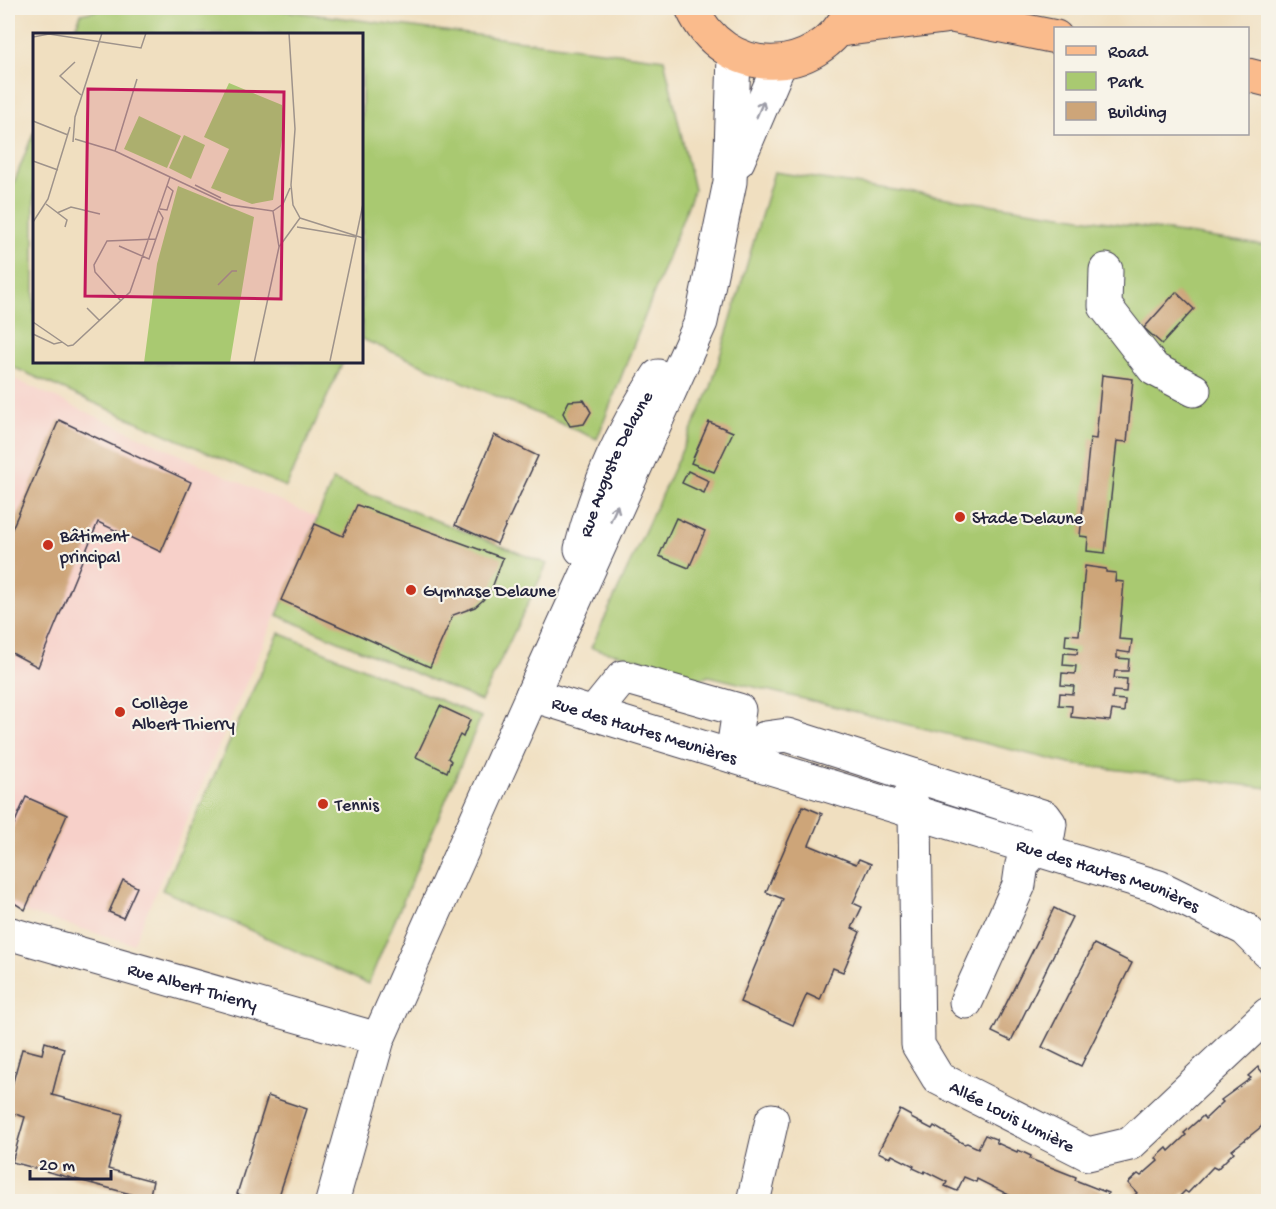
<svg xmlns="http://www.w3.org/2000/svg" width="1276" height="1209" font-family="'Gochi Hand',sans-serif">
	<rect width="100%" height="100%" fill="#f7f3e8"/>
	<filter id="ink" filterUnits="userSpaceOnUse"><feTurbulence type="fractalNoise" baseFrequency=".0167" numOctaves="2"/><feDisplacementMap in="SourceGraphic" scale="12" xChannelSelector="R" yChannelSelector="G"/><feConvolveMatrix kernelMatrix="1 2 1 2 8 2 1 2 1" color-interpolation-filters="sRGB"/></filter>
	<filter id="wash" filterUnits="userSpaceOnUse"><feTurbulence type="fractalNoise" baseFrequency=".008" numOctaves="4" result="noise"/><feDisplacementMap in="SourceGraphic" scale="24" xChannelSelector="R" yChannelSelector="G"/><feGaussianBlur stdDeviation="1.35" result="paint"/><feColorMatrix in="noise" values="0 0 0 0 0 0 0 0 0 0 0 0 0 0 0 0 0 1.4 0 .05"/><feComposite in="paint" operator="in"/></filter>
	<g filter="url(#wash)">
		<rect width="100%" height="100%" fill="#f0dfc0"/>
		<path fill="#f7d0c9" d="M 8,376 L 318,518 L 133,944 L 8,907 Z"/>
		<g fill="#a9c971" stroke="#667656" stroke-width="1.5">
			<path d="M 108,8 L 264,8 L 664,59 L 694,190 L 597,439 L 362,339 L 362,34 L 73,34 L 81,14 Z"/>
			<path d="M 34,131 L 34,362 L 343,362 L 286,487 L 8,365 L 8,198 Z"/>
			<path d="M 774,172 L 1268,246 L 1268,788 L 1070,764 L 709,676 C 696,681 687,677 677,668 L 591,648 L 711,387 Z"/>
			<path d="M 333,480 L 547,564 L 481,701 L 277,615 Z"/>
			<path d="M 279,633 L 481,717 L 368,984 L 162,890 Z"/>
		</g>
		<g id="blocks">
			<g fill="#cda579">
				<path d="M 1176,292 L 1194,309 L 1162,344 L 1144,328 Z"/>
				<path d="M 1102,375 L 1133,379 L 1127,442 L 1117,441 L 1105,553 L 1087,551 L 1088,537 L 1080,536 L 1090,438 L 1096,439 Z"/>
				<path d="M 584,400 L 591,412 L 584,424 L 570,426 L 563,413 L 569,401 Z"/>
				<path d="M 59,420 L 191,482 L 161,552 L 98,522 L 38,667 L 8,651 L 8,538 Z"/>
				<path d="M 709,422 L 733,432 L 714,472 L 691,463 Z"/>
				<path d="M 494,435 L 538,456 L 497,544 L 455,525 Z"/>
				<path d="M 688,471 L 709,481 L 704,493 L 682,483 Z"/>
				<path d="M 357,505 L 503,558 L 492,588 L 483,600 L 475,607 L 453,615 L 430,667 L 281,600 L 315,524 L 343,536 Z"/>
				<path d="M 676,518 L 705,531 L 689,568 L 659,556 Z"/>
				<path d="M 1085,566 L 1106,569 L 1106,572 L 1116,573 L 1115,581 L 1124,582 L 1119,639 L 1132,640 L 1130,653 L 1117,651 L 1117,658 L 1129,659 L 1128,671 L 1115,671 L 1114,678 L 1127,679 L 1126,692 L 1113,691 L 1112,699 L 1125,700 L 1124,712 L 1112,710 L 1110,721 L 1071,717 L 1072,706 L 1059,705 L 1060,693 L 1073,694 L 1074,686 L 1061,685 L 1062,673 L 1075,674 L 1076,666 L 1063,665 L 1064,653 L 1077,654 L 1078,648 L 1065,646 L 1066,634 L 1079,635 Z"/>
				<path d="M 440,706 L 470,720 L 463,737 L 460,735 L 448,758 L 451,761 L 447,772 L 416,757 Z"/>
				<path d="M 26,797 L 67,815 L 25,910 L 8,899 L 8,838 Z"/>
				<path d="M 803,806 L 822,814 L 809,845 L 856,864 L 859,859 L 871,864 L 853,903 L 862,907 L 852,928 L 860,932 L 843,972 L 833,968 L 820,1000 L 807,994 L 793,1025 L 740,1002 L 783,899 L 766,892 Z"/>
				<path d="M 123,880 L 137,887 L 123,918 L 109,912 Z"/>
				<path d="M 1054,908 L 1072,917 L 1011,1041 L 992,1032 Z"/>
				<path d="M 1094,944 L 1132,963 L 1081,1066 L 1042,1047 Z"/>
				<path d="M 45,1042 L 64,1048 L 52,1095 L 123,1114 L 108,1169 L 153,1181 L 149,1199 L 12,1162 L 25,1117 L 8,1112 L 8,1100 L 22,1049 L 42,1054 Z"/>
				<path d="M 1258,1067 L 1268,1079 L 1268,1117 L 1261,1127 L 1232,1150 L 1234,1152 L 1217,1169 L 1213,1167 L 1188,1193 L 1185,1191 L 1174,1202 L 1127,1202 L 1137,1193 L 1128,1183 L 1138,1174 L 1141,1176 L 1158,1161 L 1156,1158 L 1167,1148 L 1169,1151 L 1186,1135 L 1184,1133 L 1203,1116 L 1205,1119 L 1223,1102 L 1221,1100 L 1251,1078 L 1248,1076 Z"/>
				<path d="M 268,1096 L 307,1109 L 277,1202 L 261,1202 L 237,1194 Z"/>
				<path d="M 900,1110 L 911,1116 L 911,1118 L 932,1129 L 934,1126 L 964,1144 L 967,1143 L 978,1148 L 985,1135 L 996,1139 L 997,1143 L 1017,1152 L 1018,1150 L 1031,1156 L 1030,1159 L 1076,1177 L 1075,1180 L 1108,1193 L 1107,1197 L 1116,1202 L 1023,1202 L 977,1179 L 976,1182 L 964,1177 L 957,1191 L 945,1186 L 947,1182 L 925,1171 L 924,1173 L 913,1168 L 914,1166 L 892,1155 L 890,1158 L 878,1152 Z"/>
			</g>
		</g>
	</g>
	<g filter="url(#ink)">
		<use href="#blocks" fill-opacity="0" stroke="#413e4f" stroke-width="1.5"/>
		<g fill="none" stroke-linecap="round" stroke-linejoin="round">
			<defs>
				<g id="minor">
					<path d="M 738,161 L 780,63"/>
					<path d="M 1106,270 L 1105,306 L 1154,369 L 1194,390"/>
					<path id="s1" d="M 581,549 C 598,482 621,433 658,376"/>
					<path d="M 532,695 L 701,322 L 730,182 L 734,56"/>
					<path d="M 593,714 L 623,677 L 739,710 L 732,756"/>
					<path d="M 743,759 L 765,738 L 787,735 L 1045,817 L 1050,824 L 1048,836 L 1022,864 L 1019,885 L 966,1002"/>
					<path id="s2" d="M 917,776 L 910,797 L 915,812 L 918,1045 L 938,1078 L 1088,1154 L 1130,1144 L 1268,1014"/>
					<path id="s3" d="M 8,933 L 378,1039"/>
					<path id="s4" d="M 332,1202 L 378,1039 L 532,695 L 1159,887 L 1245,929 L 1268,952"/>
					<path d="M 753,1202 L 772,1120"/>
				</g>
				<g id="major">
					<path d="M 692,8 C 724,79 816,81 851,10"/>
					<path d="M 841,30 L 952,16 L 1056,37"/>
					<path d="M 1248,75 L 1268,80"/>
				</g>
			</defs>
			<use href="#minor" stroke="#413e4f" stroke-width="35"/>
			<use href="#major" stroke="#413e4f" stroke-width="35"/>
			<use href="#minor" stroke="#fff" stroke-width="33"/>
			<use href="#major" stroke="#fabb8c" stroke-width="33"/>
		</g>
		<defs><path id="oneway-shaft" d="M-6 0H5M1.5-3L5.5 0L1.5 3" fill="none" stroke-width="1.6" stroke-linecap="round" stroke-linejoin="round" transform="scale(1.5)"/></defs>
		<g stroke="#9c9ca7">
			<use href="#oneway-shaft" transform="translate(760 109) rotate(-67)"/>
			<use href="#oneway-shaft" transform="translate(614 513) rotate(-66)"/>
		</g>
	</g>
	<g fill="#c8321e" stroke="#f7f3e8" stroke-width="2">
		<circle cx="960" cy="517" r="6"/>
		<circle cx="48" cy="545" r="6"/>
		<circle cx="411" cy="590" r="6"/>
		<circle cx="120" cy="712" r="6"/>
		<circle cx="323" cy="804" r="6"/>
	</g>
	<g text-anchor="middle" stroke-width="4.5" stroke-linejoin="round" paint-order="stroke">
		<g font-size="18" fill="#22223b" stroke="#f7f3e8">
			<text dy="6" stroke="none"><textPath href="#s1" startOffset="92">Rue Auguste Delaune</textPath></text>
			<text dy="6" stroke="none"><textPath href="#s4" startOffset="664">Rue des Hautes Meunières</textPath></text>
			<text dy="6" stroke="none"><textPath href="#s4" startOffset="1150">Rue des Hautes Meunières</textPath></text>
			<text dy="6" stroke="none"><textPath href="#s3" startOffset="192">Rue Albert Thierry</textPath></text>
			<text dy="6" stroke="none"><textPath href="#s2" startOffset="393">Allée Louis Lumière</textPath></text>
		</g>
		<g font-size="18" fill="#22223b" stroke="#f7f3e8" text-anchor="start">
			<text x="972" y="523">Stade Delaune</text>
			<text x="60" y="541">Bâtiment<tspan x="60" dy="21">principal</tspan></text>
			<text x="423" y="596">Gymnase Delaune</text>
			<text x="132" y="708">Collège<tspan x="132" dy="21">Albert Thierry</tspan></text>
			<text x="335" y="810">Tennis</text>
		</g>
	</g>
	<g transform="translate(33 33)">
		<rect width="330" height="330" fill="#f0dfc0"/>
		<path d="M 196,50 L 249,72 L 252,86 L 240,167 L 219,171 L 178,155 L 196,116 L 171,104 ZM 106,83 L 148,103 L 134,135 L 91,116 ZM 151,102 L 172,112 L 158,146 L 136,135 ZM 145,153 L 221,184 L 197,330 L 111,330 L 124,231 Z" fill="#a9c971"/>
		<path fill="none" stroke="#9e938b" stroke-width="1.5" d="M 0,4 L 16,1 L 108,15 L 113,0M 42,29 L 27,43 L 48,62M 0,88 L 35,102M 40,109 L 42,84 L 69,0M 82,118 L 104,46M 0,128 L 25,137M 137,144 L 197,172 L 240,178M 162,152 L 188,165M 13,171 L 34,187 L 32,194M 127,176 L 134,177 L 140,158 L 134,153M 24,180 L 38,174 L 67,181M 267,185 L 330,205M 0,189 L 15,166 L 37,94M 264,194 L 323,204M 86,213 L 116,226 L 130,185 L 126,178M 246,214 L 267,185 L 260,172 L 258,152 L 262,96 L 256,0M 185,252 L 199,238 L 204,238M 88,268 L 62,239 L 61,232 L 74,208 L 123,206M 54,275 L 67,288M 0,289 L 35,313 L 40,312 L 97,259 L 137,144 L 82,118 L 42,106M 0,301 L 21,311 L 29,309M 297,328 L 330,171M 221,330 L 246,214 L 240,178 L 250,171 L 257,155"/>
		<path fill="#c2185b" fill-opacity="0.15" stroke="#c2185b" stroke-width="3" d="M 55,56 L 251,59 L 248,266 L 52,263 Z"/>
		<rect width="330" height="330" fill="none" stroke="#22223b" stroke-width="3"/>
	</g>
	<rect width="1276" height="1209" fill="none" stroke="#f7f3e8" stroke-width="30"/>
	<rect x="1054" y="27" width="195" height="108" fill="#f7f3e8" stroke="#a29fa3" stroke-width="1.5"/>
	<rect x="1066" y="46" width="30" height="9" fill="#fabb8c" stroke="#a29fa3" stroke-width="1.5"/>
	<text x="1108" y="57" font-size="18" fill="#22223b">Road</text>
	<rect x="1066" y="72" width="30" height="18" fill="#a9c971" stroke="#a29fa3" stroke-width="1.5"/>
	<text x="1108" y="87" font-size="18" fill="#22223b">Park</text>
	<rect x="1066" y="102" width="30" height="18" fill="#cda579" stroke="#a29fa3" stroke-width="1.5"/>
	<text x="1108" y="117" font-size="18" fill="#22223b">Building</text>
	<path d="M30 1170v9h81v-9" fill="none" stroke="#22223b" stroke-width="3"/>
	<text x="39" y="1170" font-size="18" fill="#22223b" stroke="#f7f3e8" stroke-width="4.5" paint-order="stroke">20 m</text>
</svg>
